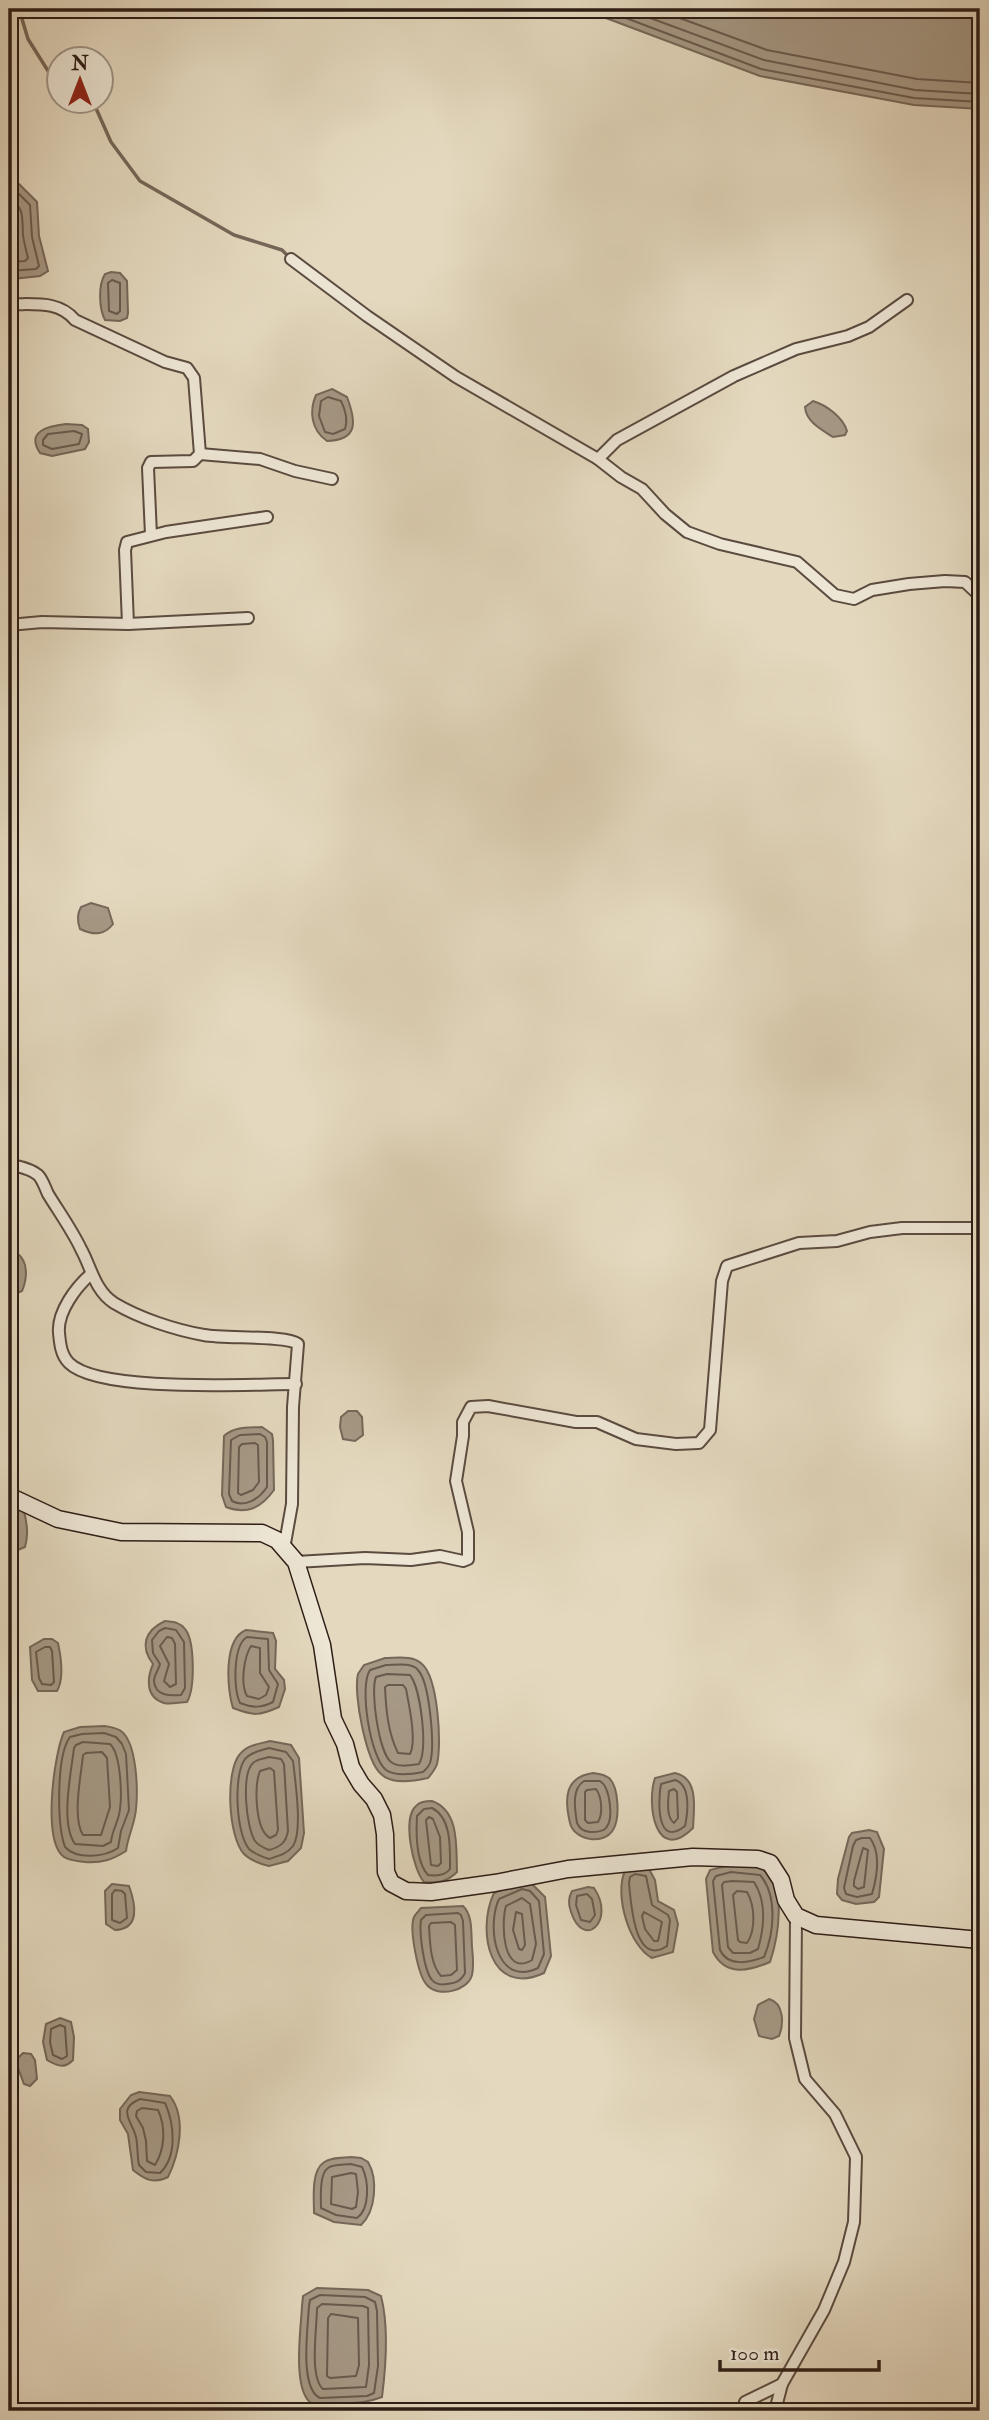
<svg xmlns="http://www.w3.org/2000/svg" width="989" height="2420" font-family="'IM FELL Double Pica',serif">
	<rect width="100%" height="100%" fill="#e4d9bf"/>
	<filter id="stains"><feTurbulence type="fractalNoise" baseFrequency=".00286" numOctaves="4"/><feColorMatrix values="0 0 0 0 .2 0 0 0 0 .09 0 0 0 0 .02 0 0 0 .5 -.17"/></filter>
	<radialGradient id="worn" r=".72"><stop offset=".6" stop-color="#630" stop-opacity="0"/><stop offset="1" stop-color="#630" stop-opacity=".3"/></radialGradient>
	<g fill="#a69986" stroke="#766759" stroke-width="2">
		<path d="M 582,9 L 980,9 L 980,109 L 914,105 L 760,76 Z"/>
		<path d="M 19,184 L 37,202 L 39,236 L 48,271 L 40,276 L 13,279 L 9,277 L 9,185 Z"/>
		<path d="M 111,272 L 120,273 L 127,281 L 128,313 L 127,318 L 120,321 L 105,320 C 99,309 98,285 105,274 Z"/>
		<path d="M 332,389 L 347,397 C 356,421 359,440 327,441 C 311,430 309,411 316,395 Z"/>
		<path d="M 813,401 C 826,405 843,417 847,431 L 845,435 L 833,437 C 822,430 806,422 805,407 Z"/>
		<path d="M 66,424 L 82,425 L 88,429 L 89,442 L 85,449 L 52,456 L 40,453 C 25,431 49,426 66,424 Z"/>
		<path d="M 91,903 L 108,908 L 113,924 C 104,936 93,935 80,929 C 77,921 77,914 81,907 Z"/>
		<path d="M 17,1253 C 29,1262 27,1279 22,1291 L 13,1295 L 9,1293 L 9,1254 Z"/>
		<path d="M 348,1411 L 357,1411 L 362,1417 L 363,1435 L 355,1441 L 343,1439 L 340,1427 L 341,1417 Z"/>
		<path d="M 262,1427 L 272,1434 L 273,1440 L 274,1490 C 261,1508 247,1515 226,1507 L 222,1495 L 224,1436 C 235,1426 249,1428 262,1427 Z"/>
		<path d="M 9,1502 L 23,1508 C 27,1521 29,1534 25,1547 L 9,1554 Z"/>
		<path d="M 165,1621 C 173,1622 180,1622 185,1629 C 195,1641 195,1689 187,1702 C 180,1702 170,1705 164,1703 C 145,1697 147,1678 153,1664 C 140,1647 144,1631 165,1621 Z"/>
		<path d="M 246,1630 L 273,1633 L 276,1641 L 275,1669 L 284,1680 L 285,1689 L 279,1707 C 259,1716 254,1716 233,1708 C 227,1689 223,1639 246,1630 Z"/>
		<path d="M 44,1639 L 52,1639 L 58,1643 C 61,1657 64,1679 57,1691 L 38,1691 L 32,1680 L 30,1647 Z"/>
		<path d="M 385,1658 C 397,1658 413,1655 422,1664 C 438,1678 442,1744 437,1764 C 435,1770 432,1773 428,1778 C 414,1781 392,1785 381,1774 C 366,1761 353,1693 358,1674 C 360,1671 362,1668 364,1665 Z"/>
		<path d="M 105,1726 C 110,1727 117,1728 121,1731 C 137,1743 138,1790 136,1809 C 135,1823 128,1836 126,1851 C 112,1860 102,1863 85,1862 C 79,1861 70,1861 64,1857 C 42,1841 54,1754 64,1732 L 80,1727 Z"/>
		<path d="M 270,1741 L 291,1745 L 299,1758 L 304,1833 L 301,1848 L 288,1861 L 269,1866 C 261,1864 250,1860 244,1854 C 228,1837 225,1771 240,1754 C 247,1745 259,1744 270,1741 Z"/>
		<path d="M 593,1773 C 599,1774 604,1774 609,1778 C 619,1787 620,1819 613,1830 C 603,1846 574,1840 570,1823 C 564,1798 565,1777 593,1773 Z"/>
		<path d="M 675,1773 C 699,1778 694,1808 693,1828 C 656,1865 646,1805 655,1778 Z"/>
		<path d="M 432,1801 C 460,1811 456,1848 457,1872 C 447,1882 438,1883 424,1882 C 413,1870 402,1818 416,1806 C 420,1801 427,1801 432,1801 Z"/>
		<path d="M 869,1830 L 877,1832 L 884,1849 L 879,1897 L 874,1902 L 856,1904 L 842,1900 L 837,1894 L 838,1879 L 849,1837 L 852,1833 Z"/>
		<path d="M 730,1865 C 740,1865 754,1863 762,1869 C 788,1885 778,1938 770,1962 C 749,1971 726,1977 713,1952 L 706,1879 L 710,1870 Z"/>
		<path d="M 631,1868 L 649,1869 L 655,1880 L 658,1901 L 674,1910 L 678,1924 L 673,1952 L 652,1958 C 629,1946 614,1894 625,1871 Z"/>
		<path d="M 522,1882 L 532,1884 L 545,1897 L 551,1956 L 544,1973 C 490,1998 476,1931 494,1893 Z"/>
		<path d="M 112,1884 L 129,1886 C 136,1905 140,1929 115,1930 L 106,1924 L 105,1891 Z"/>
		<path d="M 588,1887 L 594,1888 C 616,1920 584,1951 571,1912 C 568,1904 568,1898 572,1891 Z"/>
		<path d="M 463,1906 C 473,1915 471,1934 472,1947 C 473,1956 474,1966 472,1975 C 468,1991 438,1998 427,1985 C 418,1976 409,1929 414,1917 C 416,1913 419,1911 421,1908 Z"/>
		<path d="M 769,1999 C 784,2003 784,2024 779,2036 L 772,2039 L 759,2036 L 754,2019 L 758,2005 Z"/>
		<path d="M 60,2018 L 71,2022 L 74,2037 L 73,2060 C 65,2069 57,2066 47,2060 L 43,2042 L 46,2024 Z"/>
		<path d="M 23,2053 L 31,2054 L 35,2060 L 37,2079 L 30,2086 L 24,2084 L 18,2068 L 18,2058 Z"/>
		<path d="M 139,2092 L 170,2096 C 187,2118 179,2155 168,2177 C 154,2184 145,2180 133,2170 L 128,2134 L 120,2120 L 120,2109 L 131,2095 Z"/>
		<path d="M 351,2157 L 361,2158 L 368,2162 C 378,2179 376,2211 361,2225 L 334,2222 L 314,2213 C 314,2199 311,2172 323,2163 C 330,2157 342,2158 351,2157 Z"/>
		<path d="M 317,2288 L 368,2290 L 381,2296 C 389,2327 386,2366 382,2397 C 367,2403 354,2403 338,2404 C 330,2404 318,2408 311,2403 C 292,2389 301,2328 302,2306 L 303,2296 Z"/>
		<path d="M 9,2310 L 11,2310 L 16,2320 L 17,2329 L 12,2403 L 9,2408 Z"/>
	</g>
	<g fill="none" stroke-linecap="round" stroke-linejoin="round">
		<g stroke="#6a5a4e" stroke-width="2">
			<path d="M 602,9 L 761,69 L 914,98 L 980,102"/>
			<path d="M 626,9 L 764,60 L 915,90 L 980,94"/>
			<path d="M 655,9 L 767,50 L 917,79 L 980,83"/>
			<path d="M 9,192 L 17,192 L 30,205 L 32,237 L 39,266 L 36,269 L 9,271"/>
			<path d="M 9,201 C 25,204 22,221 23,235 C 24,243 26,250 28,258 L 25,261 L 9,262"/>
			<path d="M 112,280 L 120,283 L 120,311 L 117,314 L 109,311 L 108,283 Z"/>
			<path d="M 328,397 L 341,401 C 345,409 348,420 345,429 L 333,434 L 325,432 L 319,416 L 321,401 Z"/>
			<path d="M 74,431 L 82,434 L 79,444 L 52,449 L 43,445 L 43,440 L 48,434 Z"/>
			<path d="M 260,1434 L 265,1437 L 267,1442 L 267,1487 C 259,1499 245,1508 232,1501 L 229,1494 L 231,1440 L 240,1435 Z"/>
			<path d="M 242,1444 L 255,1443 L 258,1445 L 259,1482 L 253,1490 L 241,1495 L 238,1493 L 239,1447 Z"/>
			<path d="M 165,1628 L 176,1630 L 184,1642 L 185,1688 L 181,1695 C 170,1696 155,1696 154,1681 C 154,1675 159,1669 160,1664 L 153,1653 L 152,1640 L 159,1631 Z"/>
			<path d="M 167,1637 L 172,1638 L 175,1644 L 176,1684 L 170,1687 L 164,1681 L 169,1664 L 160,1646 Z"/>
			<path d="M 247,1637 L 268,1639 L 269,1670 L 278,1684 L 273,1702 C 261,1708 253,1708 240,1703 C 233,1689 233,1645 247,1637 Z"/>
			<path d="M 251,1646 L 260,1648 L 260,1673 L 269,1687 L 266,1695 L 259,1699 L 247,1696 C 240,1684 244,1657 251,1646 Z"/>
			<path d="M 45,1647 L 50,1647 L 52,1651 L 54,1682 L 51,1685 L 42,1684 L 39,1678 L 36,1652 Z"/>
			<path d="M 386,1665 C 395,1665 412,1662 418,1670 C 430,1683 435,1747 430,1763 C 428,1768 427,1768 423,1772 C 413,1774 396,1777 386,1770 C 370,1757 359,1686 370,1670 Z"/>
			<path d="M 387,1674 L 410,1675 C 421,1689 428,1749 419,1764 C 411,1765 399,1768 391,1762 C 379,1753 370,1691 376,1677 Z"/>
			<path d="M 388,1685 L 403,1685 L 406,1689 C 409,1705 417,1741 410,1754 L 398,1753 C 388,1733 386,1710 385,1687 Z"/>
			<path d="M 104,1733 L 116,1737 L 122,1744 L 126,1754 L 129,1810 L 121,1831 L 118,1848 C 105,1857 77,1860 65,1847 C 57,1825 56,1756 70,1737 L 82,1734 Z"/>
			<path d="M 83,1742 L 110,1744 C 121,1754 122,1795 120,1809 C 119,1821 112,1830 111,1842 L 103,1846 L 75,1844 C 60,1823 71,1774 74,1748 L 76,1745 Z"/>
			<path d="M 269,1748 L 286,1752 L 293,1761 C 295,1780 303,1831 293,1846 C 287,1854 278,1856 269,1859 C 263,1857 254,1854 249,1849 C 236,1834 233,1775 245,1759 C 251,1752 260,1751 269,1748 Z"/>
			<path d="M 102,1752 L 107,1758 L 110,1807 L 101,1835 L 83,1835 C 72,1818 81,1776 83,1755 L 86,1753 Z"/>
			<path d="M 269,1757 L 281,1759 L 284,1764 L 288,1831 C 286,1843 280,1847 269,1850 C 264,1848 258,1845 255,1841 C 246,1827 241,1774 253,1763 C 257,1759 264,1759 269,1757 Z"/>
			<path d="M 270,1768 L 274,1771 L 278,1830 L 276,1835 L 270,1838 C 255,1830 254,1786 260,1771 Z"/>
			<path d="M 675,1780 C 691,1785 688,1812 685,1826 C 656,1849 658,1800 661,1784 Z"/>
			<path d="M 584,1781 L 600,1781 C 610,1787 614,1819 606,1828 C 603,1832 595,1832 590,1832 C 583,1831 580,1829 577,1823 C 575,1810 571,1789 584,1781 Z"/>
			<path d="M 596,1789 C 602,1797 603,1814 598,1822 L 588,1823 L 585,1820 L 585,1792 L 587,1790 Z"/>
			<path d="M 674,1789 L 677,1792 L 678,1818 L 674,1823 C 666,1817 668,1801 669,1791 Z"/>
			<path d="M 432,1808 C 452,1818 450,1849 450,1869 C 445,1876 436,1876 428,1875 C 416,1862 416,1833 417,1816 L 424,1809 Z"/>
			<path d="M 429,1817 L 433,1819 L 440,1837 L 441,1863 L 438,1866 L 431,1865 L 426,1820 Z"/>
			<path d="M 862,1838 L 870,1838 C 881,1853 877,1877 872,1894 L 857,1897 L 846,1894 L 844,1888 L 853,1846 L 856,1840 Z"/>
			<path d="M 863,1848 L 868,1850 L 864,1887 L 858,1889 L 854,1886 L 854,1881 Z"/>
			<path d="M 731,1872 L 760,1875 C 778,1896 774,1933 764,1957 C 749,1963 728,1967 720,1950 L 713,1881 L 716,1876 Z"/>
			<path d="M 635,1874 L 646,1876 L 652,1905 L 668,1915 L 670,1920 L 667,1946 C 634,1968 631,1902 629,1883 L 630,1877 Z"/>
			<path d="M 732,1881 L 754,1882 C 767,1902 764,1928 758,1949 L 750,1953 L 733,1953 L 728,1947 L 722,1885 L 724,1882 Z"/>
			<path d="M 522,1889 L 530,1891 L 539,1901 L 544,1954 L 538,1968 C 496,1988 486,1927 499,1899 Z"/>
			<path d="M 115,1890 L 122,1891 L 125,1894 L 127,1918 L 120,1923 L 112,1920 L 112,1894 Z"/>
			<path d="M 737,1891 L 747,1892 C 755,1906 756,1930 747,1943 L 740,1942 L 738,1940 L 733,1895 Z"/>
			<path d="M 587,1894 L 592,1899 L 595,1915 L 590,1922 L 581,1920 L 576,1905 L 577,1896 Z"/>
			<path d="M 522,1898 L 530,1904 L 536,1944 L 532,1960 C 502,1978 501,1923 506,1906 Z"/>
			<path d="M 516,1912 L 522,1914 L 525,1945 L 522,1950 L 519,1949 L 513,1930 Z"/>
			<path d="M 644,1912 L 662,1922 L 658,1941 L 654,1941 L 645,1929 L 642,1916 Z"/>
			<path d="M 458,1913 L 461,1915 L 463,1921 L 465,1973 C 461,1981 456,1983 447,1984 C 441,1985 436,1985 432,1980 C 424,1971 419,1933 421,1920 L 426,1915 Z"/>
			<path d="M 451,1922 L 455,1925 L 457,1970 L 451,1975 L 441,1976 C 430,1964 430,1941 429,1926 L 431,1923 Z"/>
			<path d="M 60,2025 L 65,2027 L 67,2056 L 62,2059 L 53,2055 L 50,2042 L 51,2029 Z"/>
			<path d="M 140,2099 L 165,2103 C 174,2123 178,2156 160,2173 L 146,2172 L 139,2165 C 137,2156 138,2146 136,2137 C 132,2121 116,2109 140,2099 Z"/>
			<path d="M 142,2108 L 158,2110 C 166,2127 165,2149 155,2165 L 147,2161 L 146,2141 L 143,2128 L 136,2116 L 137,2111 Z"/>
			<path d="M 351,2164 L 362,2167 C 369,2181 370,2209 357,2218 L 336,2215 L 321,2208 C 321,2198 319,2174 328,2168 C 333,2164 344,2165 351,2164 Z"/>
			<path d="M 351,2173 L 356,2174 L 358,2192 L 356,2207 L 352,2209 L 331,2204 L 332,2177 Z"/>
			<path d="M 320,2295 L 365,2297 L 375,2302 L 377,2311 L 378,2366 L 374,2393 L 367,2396 L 320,2398 C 299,2388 308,2327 309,2306 L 310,2300 Z"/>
			<path d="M 322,2304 L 363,2306 L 368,2308 L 369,2365 L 366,2387 L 323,2389 C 309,2377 317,2327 317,2308 Z"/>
			<path d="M 331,2314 L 358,2318 L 359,2365 L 356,2376 L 330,2378 L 327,2376 L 328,2318 Z"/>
		</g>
		<g stroke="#766759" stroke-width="3.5">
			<path d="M 19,9 L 28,39 L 60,90"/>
			<path d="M 85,102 L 95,106 L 111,142 L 140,181 L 234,235 L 282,250 L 290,258"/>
		</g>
		<defs>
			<g id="street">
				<path d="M 291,259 L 367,316 L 456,377 L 598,459 L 621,477 L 642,489 L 665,514 L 687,532 L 720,544 L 797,562 L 835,595 L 854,599 L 872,590 L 909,584 L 945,581 L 965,582 L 980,596"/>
				<path d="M 9,304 C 34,305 58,300 75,320 L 165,362 L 187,368 L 194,378 L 200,454 L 193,461 L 151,462 L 148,468 L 151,535"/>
				<path d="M 200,454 L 260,459 L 295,471 L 332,479"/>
				<path d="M 598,459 L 617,440 L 734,376 L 796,349 L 848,336 L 869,327 L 907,300"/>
				<path d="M 128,624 L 125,550 L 127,542 L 166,532 L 267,517"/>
				<path d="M 9,625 L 42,622 L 128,624 L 248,618"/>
				<path d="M 9,1164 C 19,1167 30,1168 38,1175 C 43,1180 45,1188 48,1194 C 59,1212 72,1230 81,1249 C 91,1267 95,1291 114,1303 C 139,1318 175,1330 204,1335 C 225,1339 287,1335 298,1344 L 293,1407 L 292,1504 L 284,1549"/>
				<path d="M 91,1274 C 76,1287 57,1312 59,1333 C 60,1344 61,1355 69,1363 C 99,1393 250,1384 296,1384"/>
				<path d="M 296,1562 L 365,1558 L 411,1560 L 440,1556 L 463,1561 L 468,1559 L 468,1532 L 456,1481 L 463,1436 L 463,1422 L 471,1407 L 488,1406 L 576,1422 L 597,1422 L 636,1439 L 676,1444 L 699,1443 L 710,1430 L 722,1281 L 727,1266 L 799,1243 L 837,1241 L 870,1232 L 902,1228 L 980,1228"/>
				<path d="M 743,2411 L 745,2402 L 782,2384"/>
				<path d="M 775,2411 L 782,2384 L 824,2310 L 844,2262 L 854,2222 L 856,2157 L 835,2114 L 805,2079 L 795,2038 L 796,1916"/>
			</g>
			<path id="secondary" d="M 9,1496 L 58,1519 L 121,1532 L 262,1533 L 277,1540 L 296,1562 L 322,1645 L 333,1719 L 345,1744 L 351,1767 L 361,1784 L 374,1799 L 382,1815 L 385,1834 L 386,1872 L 391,1883 L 406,1891 L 431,1892 L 495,1883 L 568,1869 L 693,1857 L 758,1859 L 770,1863 L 781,1880 L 786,1900 L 796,1916 L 816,1925 L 980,1940"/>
		</defs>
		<use href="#street" stroke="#5b4b40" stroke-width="14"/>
		<use href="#secondary" stroke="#2d1c16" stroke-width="19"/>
		<use href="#street" stroke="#ede6d5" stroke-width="10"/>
		<use href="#secondary" stroke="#ede6d5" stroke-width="16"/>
	</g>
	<rect width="989" height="2420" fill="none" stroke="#e4d9bf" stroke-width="35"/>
	<rect x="10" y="10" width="968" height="2399" fill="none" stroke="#2d1c16" stroke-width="3.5"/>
	<rect x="18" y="18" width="954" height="2385" fill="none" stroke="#2d1c16" stroke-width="2"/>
	<g transform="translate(80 80)"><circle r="33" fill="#ede6d5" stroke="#a09589" stroke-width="2"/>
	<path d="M0-5L12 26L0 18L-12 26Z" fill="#8f2418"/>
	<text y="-10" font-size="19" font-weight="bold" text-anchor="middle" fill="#2d1c16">N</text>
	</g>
	<path d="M720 2360v10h159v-10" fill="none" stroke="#2d1c16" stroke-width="3.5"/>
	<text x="730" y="2360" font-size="21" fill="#2d1c16" stroke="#ede6d5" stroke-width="5" paint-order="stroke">100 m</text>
	<rect width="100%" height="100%" filter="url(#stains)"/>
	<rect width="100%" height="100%" fill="url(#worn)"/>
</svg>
